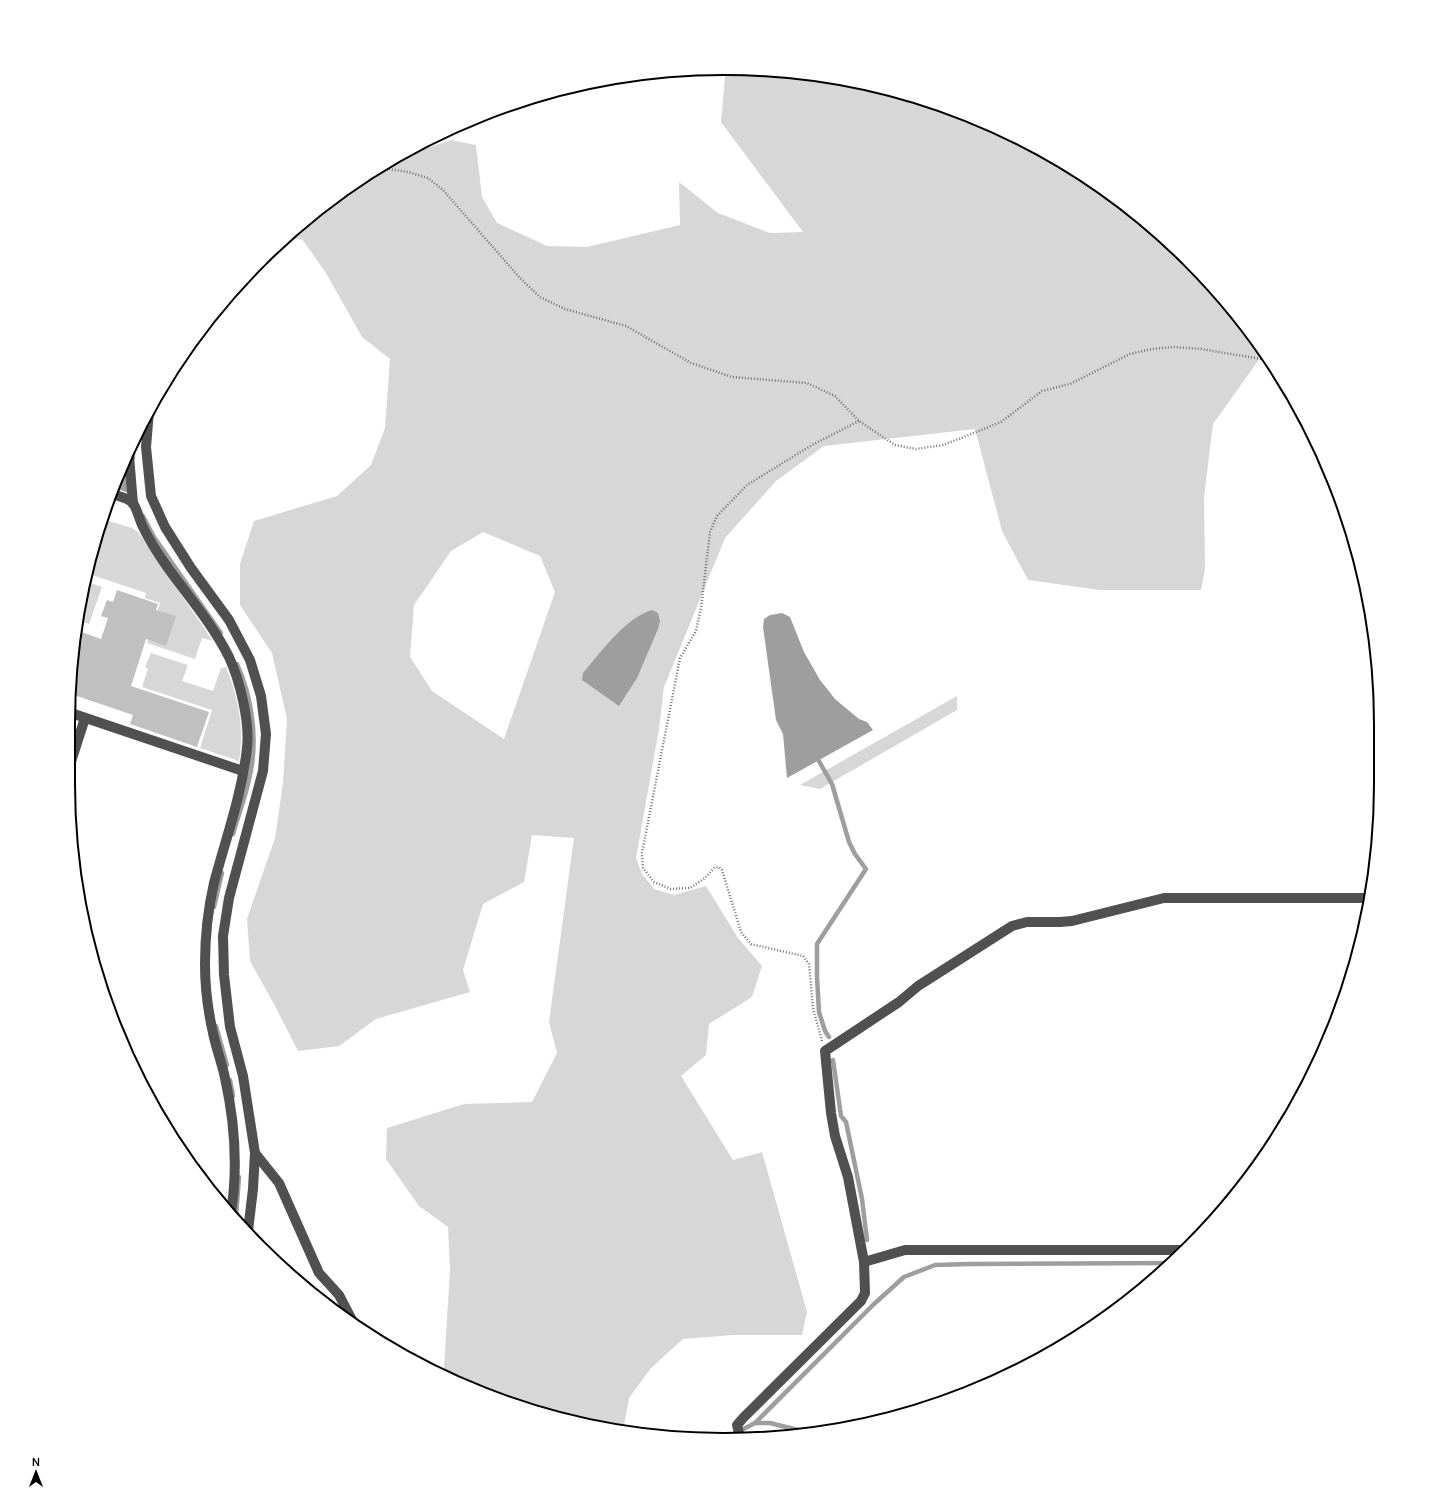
<svg xmlns="http://www.w3.org/2000/svg" width="1449" height="1508" font-family="Manrope,sans-serif">
	<rect width="100%" height="100%" fill="#fff"/>
	<g fill="#d7d7d7" fill-rule="evenodd">
		<path d="M 774,72 L 810,74 L 935,103 L 1053,156 L 1157,231 L 1245,325 L 1263,354 L 1213,424 L 1204,498 L 1205,569 L 1201,590 L 1100,590 L 1028,580 L 1002,531 L 975,429 L 824,446 L 776,481 L 725,538 L 664,687 L 659,729 L 636,858 L 642,874 L 654,889 L 674,895 L 706,886 L 738,938 L 762,966 L 752,997 L 709,1024 L 706,1055 L 681,1076 L 733,1160 L 762,1152 L 807,1312 L 802,1335 L 733,1335 L 683,1339 L 651,1368 L 629,1398 L 623,1431 L 514,1405 L 451,1377 L 444,1368 L 450,1270 L 448,1227 L 419,1206 L 386,1159 L 387,1128 L 464,1104 L 532,1102 L 557,1053 L 549,1022 L 574,838 L 532,835 L 524,882 L 483,904 L 463,970 L 470,992 L 376,1019 L 339,1046 L 298,1051 L 274,1004 L 250,961 L 247,919 L 275,838 L 283,783 L 287,719 L 272,653 L 240,605 L 240,564 L 254,521 L 337,496 L 371,465 L 385,428 L 390,359 L 362,337 L 326,273 L 302,239 L 288,238 L 325,204 L 422,143 L 430,147 L 451,140 L 476,145 L 482,197 L 497,223 L 547,246 L 587,247 L 680,225 L 679,182 L 718,213 L 770,233 L 803,232 L 721,122 L 725,76 ZM 483,532 L 540,556 L 555,592 L 504,739 L 432,691 L 410,657 L 414,605 L 451,551 Z"/>
		<path d="M 102,519 L 132,528 L 138,532 L 213,641 L 202,638 L 195,659 L 147,643 L 160,603 L 145,598 L 146,593 L 89,574 Z"/>
		<path d="M 87,582 L 102,587 L 89,624 L 78,620 Z"/>
		<path d="M 151,653 L 188,665 L 182,681 L 213,691 L 221,668 L 226,667 C 238,697 245,729 239,761 L 200,748 L 212,710 L 142,687 L 148,669 L 145,667 Z"/>
		<path d="M 957,696 L 957,710 L 820,789 L 800,785 Z"/>
	</g>
	<g fill="#9e9e9e">
		<path d="M 126,462 L 129,493 L 114,488 Z"/>
		<path d="M 652,610 L 658,613 L 660,621 L 658,629 L 637,678 L 619,706 L 582,680 L 583,673 C 601,652 625,618 652,610 Z"/>
		<path d="M 782,613 L 790,617 L 804,652 L 820,680 L 835,699 L 859,719 L 867,722 L 873,730 L 787,778 L 783,734 L 776,720 L 763,627 L 764,619 L 770,615 Z"/>
	</g>
	<g fill="none" stroke-linecap="round" stroke-linejoin="round">
		<g stroke="#9e9e9e" stroke-width="4.5">
			<path d="M 133,458 L 133,447"/>
			<path d="M 143,516 L 154,537 L 221,633"/>
			<path d="M 816,756 L 832,784 L 849,842 L 855,854 L 866,869 L 817,944 L 817,977 L 819,1012 L 825,1031 L 829,1037"/>
			<path d="M 233,834 C 239,814 246,795 250,775 C 258,739 252,697 237,664"/>
			<path d="M 214,907 L 222,873"/>
			<path d="M 216,1026 L 227,1065"/>
			<path d="M 833,1060 L 841,1116 L 846,1122 L 862,1199 L 867,1240"/>
			<path d="M 230,1080 L 233,1096"/>
			<path d="M 236,1217 L 239,1177"/>
			<path d="M 755,1423 L 770,1423 L 806,1432"/>
			<path d="M 679,1436 L 687,1433 L 732,1435 L 755,1423 L 874,1304 L 904,1277 L 935,1265 L 969,1264 L 1171,1263"/>
		</g>
	</g>
	<path fill="#c0c0c0" d="M 117,590 L 158,604 L 156,610 L 176,616 L 166,646 L 146,639 L 131,686 L 209,712 L 197,747 L 130,724 L 133,715 L 71,694 L 74,639 L 76,630 L 101,639 L 108,618 L 101,616 L 107,600 L 113,602 Z"/>
	<g fill="none" stroke-linecap="round" stroke-linejoin="round">
		<g stroke="#727272" stroke-width="2.5" stroke-dasharray="1 2" stroke-linecap="butt">
			<path d="M 383,168 L 408,172 L 428,178 L 443,190 L 520,278 L 540,297 L 565,309 L 626,326 L 691,363 L 732,377 L 807,383 L 835,396 L 859,421 L 895,445 L 916,449 L 943,445 L 969,435 L 1001,422 L 1042,391 L 1070,384 L 1130,354 L 1152,349 L 1174,347 L 1201,349 L 1267,360"/>
			<path d="M 822,1041 L 813,1008 L 809,964 L 803,956 L 751,944 L 741,932 L 722,870 L 719,867 L 714,868 L 705,878 L 690,888 L 671,889 L 654,882 L 643,868 L 642,853 L 680,658 L 696,631 L 701,608 L 710,532 L 717,516 L 747,485 L 812,445 L 859,421"/>
		</g>
		<g stroke="#505050" stroke-width="10">
			<path d="M 149,411 L 146,447 L 151,496 L 165,527 L 191,568 L 229,620 L 250,660 L 261,696 L 266,734 L 263,771 L 229,898 L 223,936 L 224,975 L 230,1027 L 243,1076 L 255,1153 L 253,1189 L 248,1231"/>
			<path d="M 129,456 L 133,504"/>
			<path d="M 112,494 C 118,496 128,498 133,503 C 137,509 139,518 142,525 C 149,540 158,554 168,568 C 189,597 213,625 229,657 C 240,681 250,722 247,748 C 242,794 226,838 214,883 C 208,909 205,938 205,964 C 205,987 208,1011 213,1033 C 216,1048 222,1063 225,1078 C 235,1123 238,1168 231,1213"/>
			<path d="M 71,713 L 243,771"/>
			<path d="M 69,768 L 85,718"/>
			<path d="M 255,1153 L 279,1183 L 319,1273 L 339,1295 L 352,1320"/>
			<path d="M 864,1262 L 905,1250 L 1183,1250"/>
			<path d="M 740,1438 L 737,1425 L 744,1417 L 861,1301 L 865,1293 L 864,1262 L 848,1177 L 835,1136 L 831,1113 L 825,1051 L 899,1002 L 918,986 L 1012,926 L 1027,922 L 1060,922 L 1072,921 L 1164,898 L 1368,898"/>
		</g>
	</g>
	<path d="M0 0H1449V1508H0ZM724 75H725A649 649 0 0 1 1374 724V784A649 649 0 0 1 725 1433H724A649 649 0 0 1 75 784V724A649 649 0 0 1 724 75Z" fill="#fff" fill-rule="evenodd"/>
	<path fill="none" stroke="#000" stroke-width="2" d="M724 75H725A649 649 0 0 1 1374 724V784A649 649 0 0 1 725 1433H724A649 649 0 0 1 75 784V724A649 649 0 0 1 724 75Z"/>
	<g transform="translate(36 1472)" stroke="#ffffff" stroke-width="3" paint-order="stroke">
	<path d="M0-3L7 15L0 10L-7 15Z" fill="#000000"/>
	<text y="-6" font-size="11" font-weight="bold" text-anchor="middle" fill="#000000">N</text>
	</g>
</svg>
